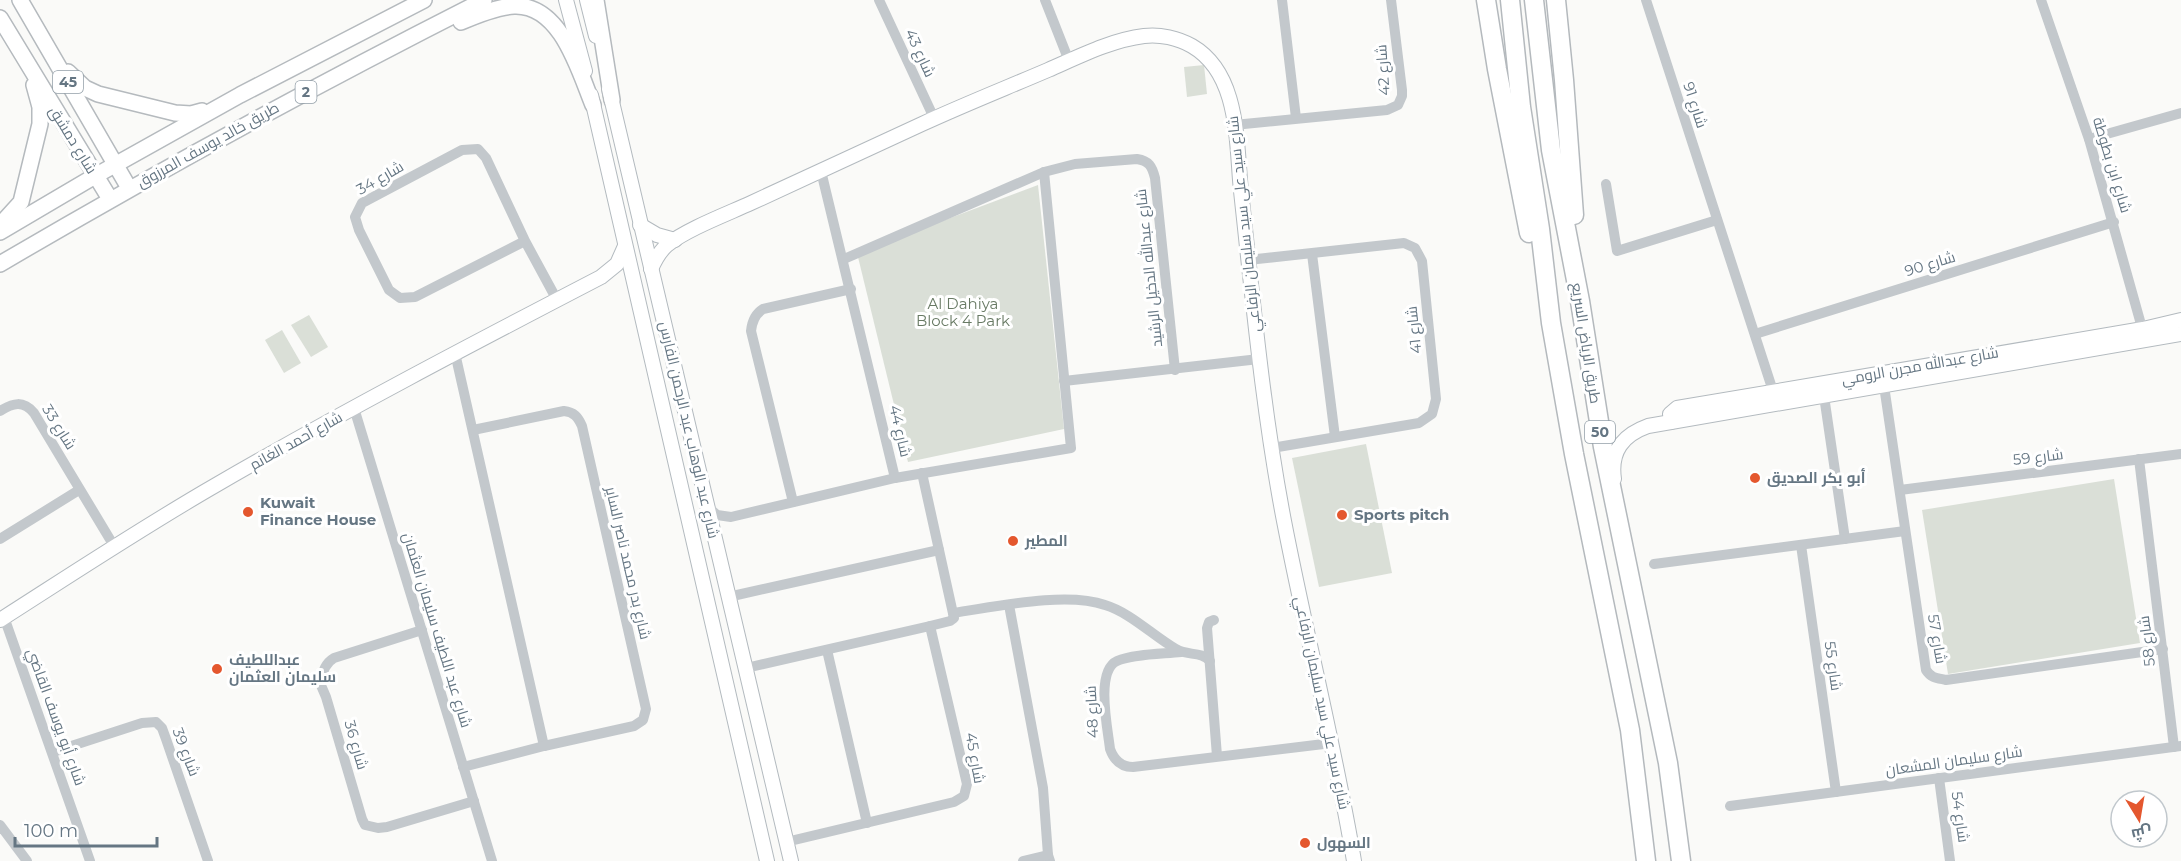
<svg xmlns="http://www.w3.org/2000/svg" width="2181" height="861" font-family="Montserrat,Cairo,sans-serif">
	<rect width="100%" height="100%" fill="#fafaf8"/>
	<g fill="#dadfd7">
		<path d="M 1204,65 L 1207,94 L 1187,97 L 1184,67 Z"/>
		<path d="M 1038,185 L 1064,429 L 908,462 L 857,253 Z"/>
		<path d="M 309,315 L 328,347 L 311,357 L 291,325 Z"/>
		<path d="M 282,330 L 301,363 L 284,373 L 265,340 Z"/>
		<path d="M 1366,444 L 1392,573 L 1319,587 L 1292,458 Z"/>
		<path d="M 2114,479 L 2140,643 L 1948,674 L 1922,510 Z"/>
	</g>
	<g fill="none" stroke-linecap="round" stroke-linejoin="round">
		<defs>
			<g id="secondary">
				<path d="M 566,0 L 585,71"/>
				<path d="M 587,0 L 596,36"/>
				<path d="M 609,89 L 791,861"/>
				<path d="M 591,95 L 767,861"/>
				<path d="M 640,225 L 657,235 L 675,240"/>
				<path d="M 651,269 C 655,260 659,252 667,245 C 687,229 727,214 751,203 C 808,177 865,150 922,124 C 963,105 1006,88 1048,70 C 1078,57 1111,40 1144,36 C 1160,34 1178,38 1192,46 C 1240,74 1236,143 1241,191 C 1253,301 1263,412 1284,521 C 1306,635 1335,747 1354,861"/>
				<path d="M 1671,422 L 1670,414 L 1677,408 L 2143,329 L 2181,320"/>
				<path d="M 1614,479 C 1610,451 1623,435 1648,426 L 2181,334"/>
				<path d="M 0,620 C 72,574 143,527 216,485 C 342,412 472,344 601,277 L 617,264 L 625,246"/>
			</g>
			<g id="primary">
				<path d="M 20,0 L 129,188"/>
				<path d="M 596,0 L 612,100"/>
				<path d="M 0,18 L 110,199"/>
				<path d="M 461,22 C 477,15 496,7 514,6 C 561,4 579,71 593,105"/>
				<path d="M 68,72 L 85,88 L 98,94 L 175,113 L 191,114 L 202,111"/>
				<path d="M 0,225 L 21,202 L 40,124 L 40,107 L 34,85"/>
				<path d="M 0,232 L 95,176 L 240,95 L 424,0"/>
				<path d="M 0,264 C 158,171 320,83 484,0"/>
			</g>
			<g id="highway">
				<path d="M 1486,0 L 1497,69 L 1529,233"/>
				<path d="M 1510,0 L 1521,107 L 1540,229 L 1551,323 L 1574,454 L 1630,730 L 1646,861"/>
				<path d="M 1534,0 L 1551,150 L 1580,301 L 1603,447 L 1668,763 L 1681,861"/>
				<path d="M 1556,0 L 1564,80 L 1574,215"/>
			</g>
		</defs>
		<use href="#secondary" stroke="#b3babf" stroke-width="16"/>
		<use href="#primary" stroke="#b5babe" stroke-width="18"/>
		<use href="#highway" stroke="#b4b9bd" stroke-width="21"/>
		<g stroke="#c3c8cc" stroke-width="10">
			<path d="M 879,0 L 934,118"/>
			<path d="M 1045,0 L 1069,61"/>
			<path d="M 1282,0 L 1296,118"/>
			<path d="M 1646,0 L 1773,391"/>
			<path d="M 2041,0 L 2089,139 L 2144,335"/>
			<path d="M 1234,125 L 1387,110 L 1398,105 L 1402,96 L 1402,90 L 1391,0"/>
			<path d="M 2089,139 L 2181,113"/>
			<path d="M 821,171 L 895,478"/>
			<path d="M 1606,184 L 1617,251 L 1717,220"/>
			<path d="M 525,241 L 415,297 L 400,298 L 389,290 L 359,230 L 355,217 L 362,203 L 462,150 L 478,149 L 486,158 L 525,241 L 557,300"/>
			<path d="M 1312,254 L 1335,437"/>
			<path d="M 844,259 L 1044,172 L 1075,164 L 1137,159 C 1149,161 1152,166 1155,178 L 1175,370"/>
			<path d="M 1248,260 L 1404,243 L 1415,248 L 1422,261 L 1436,399 L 1432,414 L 1419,423 L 1272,448"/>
			<path d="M 1755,334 L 2114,222"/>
			<path d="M 455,353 L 544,746"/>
			<path d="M 1883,379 L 1926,670 C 1931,678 1937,678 1946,680 L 2163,649"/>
			<path d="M 1064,381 L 1259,359"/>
			<path d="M 1824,396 L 1845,539"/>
			<path d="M 354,408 L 492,861"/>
			<path d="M 0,411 C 13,403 23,400 34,413 L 114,546"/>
			<path d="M 2139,459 L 2174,747"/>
			<path d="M 1900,490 L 2181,454"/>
			<path d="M 793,502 L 751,331 C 752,321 755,314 763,309 L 851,289"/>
			<path d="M 708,507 L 717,515 L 731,517 L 895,478 L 1071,448 L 1044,172"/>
			<path d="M 0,539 L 79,490"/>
			<path d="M 1801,545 L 1836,792"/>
			<path d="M 1654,564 L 1905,531"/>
			<path d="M 728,597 L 939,550"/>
			<path d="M 1009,605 L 1043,788 L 1048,855 L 1050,861"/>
			<path d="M 953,613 C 995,607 1066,591 1105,605 C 1131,613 1152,635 1176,649 C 1187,656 1201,651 1210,661"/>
			<path d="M 4,617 L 90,861"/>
			<path d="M 1214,620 L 1209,622 L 1207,628 L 1217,756"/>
			<path d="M 422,630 L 334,658 C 324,664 323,673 320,683 L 326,697 L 362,819 L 365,825 L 378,828 L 387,827 L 474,801"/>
			<path d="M 827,650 L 867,823"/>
			<path d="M 1181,652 C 1163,654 1133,654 1117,661 C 1095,671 1108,730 1110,749 C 1114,760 1121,767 1133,767 L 1332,743"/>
			<path d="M 746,668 L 930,626 L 950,621 L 954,618 L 922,473"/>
			<path d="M 53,752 L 142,723 L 156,722 L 162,728 L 166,739 L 208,861"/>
			<path d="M 463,767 L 544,746 L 634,726 L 643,720 L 646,709 L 582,426 C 578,417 574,412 564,411 L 473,430"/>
			<path d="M 1939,778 L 1950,861"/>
			<path d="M 1730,806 L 2181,746"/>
			<path d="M 0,825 L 27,861"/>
			<path d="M 786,842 L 954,802 L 964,796 L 967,784 L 930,626"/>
			<path d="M 1023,861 L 1048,855"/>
		</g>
		<use href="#secondary" stroke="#fff" stroke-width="14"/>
		<use href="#primary" stroke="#fff" stroke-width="15"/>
		<use href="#highway" stroke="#fff" stroke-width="18"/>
	</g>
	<g fill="#e4572e" stroke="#fff" stroke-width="2">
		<circle cx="1755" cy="478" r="6"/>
		<circle cx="248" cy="512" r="6"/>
		<circle cx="1342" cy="515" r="6"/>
		<circle cx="1013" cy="541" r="6"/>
		<circle cx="217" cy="669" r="6"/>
		<circle cx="1305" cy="843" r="6"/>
	</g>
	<g text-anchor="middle" stroke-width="6" stroke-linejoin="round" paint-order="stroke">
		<g fill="#fff" stroke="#939fa8" stroke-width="1.5">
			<rect x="53" y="71" width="30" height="22" rx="4.5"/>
			<rect x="295.5" y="81" width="21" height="22" rx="4.5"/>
			<rect x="1585" y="421" width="30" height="22" rx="4.5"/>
		</g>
		<g font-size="14" font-weight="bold" fill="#657683">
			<text x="68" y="87">45</text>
			<text x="306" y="97">2</text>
			<text x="1600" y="437">50</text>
		</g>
		<g font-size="15" fill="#657683" stroke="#fff">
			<text transform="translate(920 53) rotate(65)" y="5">شارع 43</text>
			<text transform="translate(1383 70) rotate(-94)" y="5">شارع 42</text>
			<text transform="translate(1695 105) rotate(72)" y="5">شارع 91</text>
			<text transform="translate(73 140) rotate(58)" y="5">شارع دمشق</text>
			<text transform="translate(208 145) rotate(-29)" y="5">طريق خالد يوسف المرزوق</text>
			<text transform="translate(2112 165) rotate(73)" y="5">شارع ابن بطوطة</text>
			<text transform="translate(380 178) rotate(-30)" y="5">شارع 34</text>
			<text transform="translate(1244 224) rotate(-96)" y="5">شارع سيد علي سيد سليمان الرفاعي</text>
			<text transform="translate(1930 264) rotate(-17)" y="5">شارع 90</text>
			<text transform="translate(1149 268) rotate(-96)" y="5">شارع عبدالله الدخيل الرشيد</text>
			<text transform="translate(1414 330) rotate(-96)" y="5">شارع 41</text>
			<text transform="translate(1586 343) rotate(81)" y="5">طريق الرياض السريع</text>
			<text transform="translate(1920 366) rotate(-10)" y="5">شارع عبدالله مجرن الرومي</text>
			<text transform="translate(59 427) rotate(58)" y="5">شارع 33</text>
			<text transform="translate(689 430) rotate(77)" y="5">شارع عبد الوهاب عبد الرحمن الفارس</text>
			<text transform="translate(900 431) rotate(77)" y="5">شارع 44</text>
			<text transform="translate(296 441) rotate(-29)" y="5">شارع أحمد الغانم</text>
			<text transform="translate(2038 457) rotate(-7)" y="5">شارع 59</text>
			<text transform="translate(628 563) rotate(77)" y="5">شارع بدر محمد ناصر الساير</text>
			<text transform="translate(437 630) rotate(73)" y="5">شارع عبد اللطيف سليمان العثمان</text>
			<text transform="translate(1937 639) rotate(80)" y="5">شارع 57</text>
			<text transform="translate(2147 641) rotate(-97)" y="5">شارع 58</text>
			<text transform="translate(1833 666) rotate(82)" y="5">شارع 55</text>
			<text transform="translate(1322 703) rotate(78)" y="5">شارع سيد علي سيد سليمان الرفاعي</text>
			<text transform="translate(1092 712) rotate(-93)" y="5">شارع 48</text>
			<text transform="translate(56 717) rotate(70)" y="5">شارع أبو يوسف القاضي</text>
			<text transform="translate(356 745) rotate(74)" y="5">شارع 36</text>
			<text transform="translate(186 752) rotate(69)" y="5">شارع 39</text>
			<text transform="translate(975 758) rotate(80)" y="5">شارع 45</text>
			<text transform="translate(1954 761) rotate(-8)" y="5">شارع سليمان المشعان</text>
			<text transform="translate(1960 817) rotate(82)" y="5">شارع 54</text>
		</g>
		<g font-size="15" fill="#687a64" stroke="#fff">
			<text x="963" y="309">Al Dahiya<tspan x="963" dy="17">Block 4 Park</tspan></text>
		</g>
		<g font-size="15" font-weight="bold" fill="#657683" stroke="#fff" text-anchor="start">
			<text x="1767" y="483">أبو بكر الصديق</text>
			<text x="260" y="508">Kuwait<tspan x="260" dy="17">Finance House</tspan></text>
			<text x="1354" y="520">Sports pitch</text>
			<text x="1025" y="546">المطير</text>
			<text x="229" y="665">عبداللطيف<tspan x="229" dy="17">سليمان العثمان</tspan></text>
			<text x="1317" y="848">السهول</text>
		</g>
	</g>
	<g transform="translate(2139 819) rotate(169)"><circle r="28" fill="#ffffff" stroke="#c1c8cd" stroke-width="1.5"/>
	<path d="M0-4.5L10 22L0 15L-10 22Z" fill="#e4572e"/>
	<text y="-9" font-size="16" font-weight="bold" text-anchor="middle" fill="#657683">ش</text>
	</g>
	<path d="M15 837v9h142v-9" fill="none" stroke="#657683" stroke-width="3"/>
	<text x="24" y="837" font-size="18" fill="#657683" stroke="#ffffff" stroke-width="4.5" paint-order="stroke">100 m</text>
</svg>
